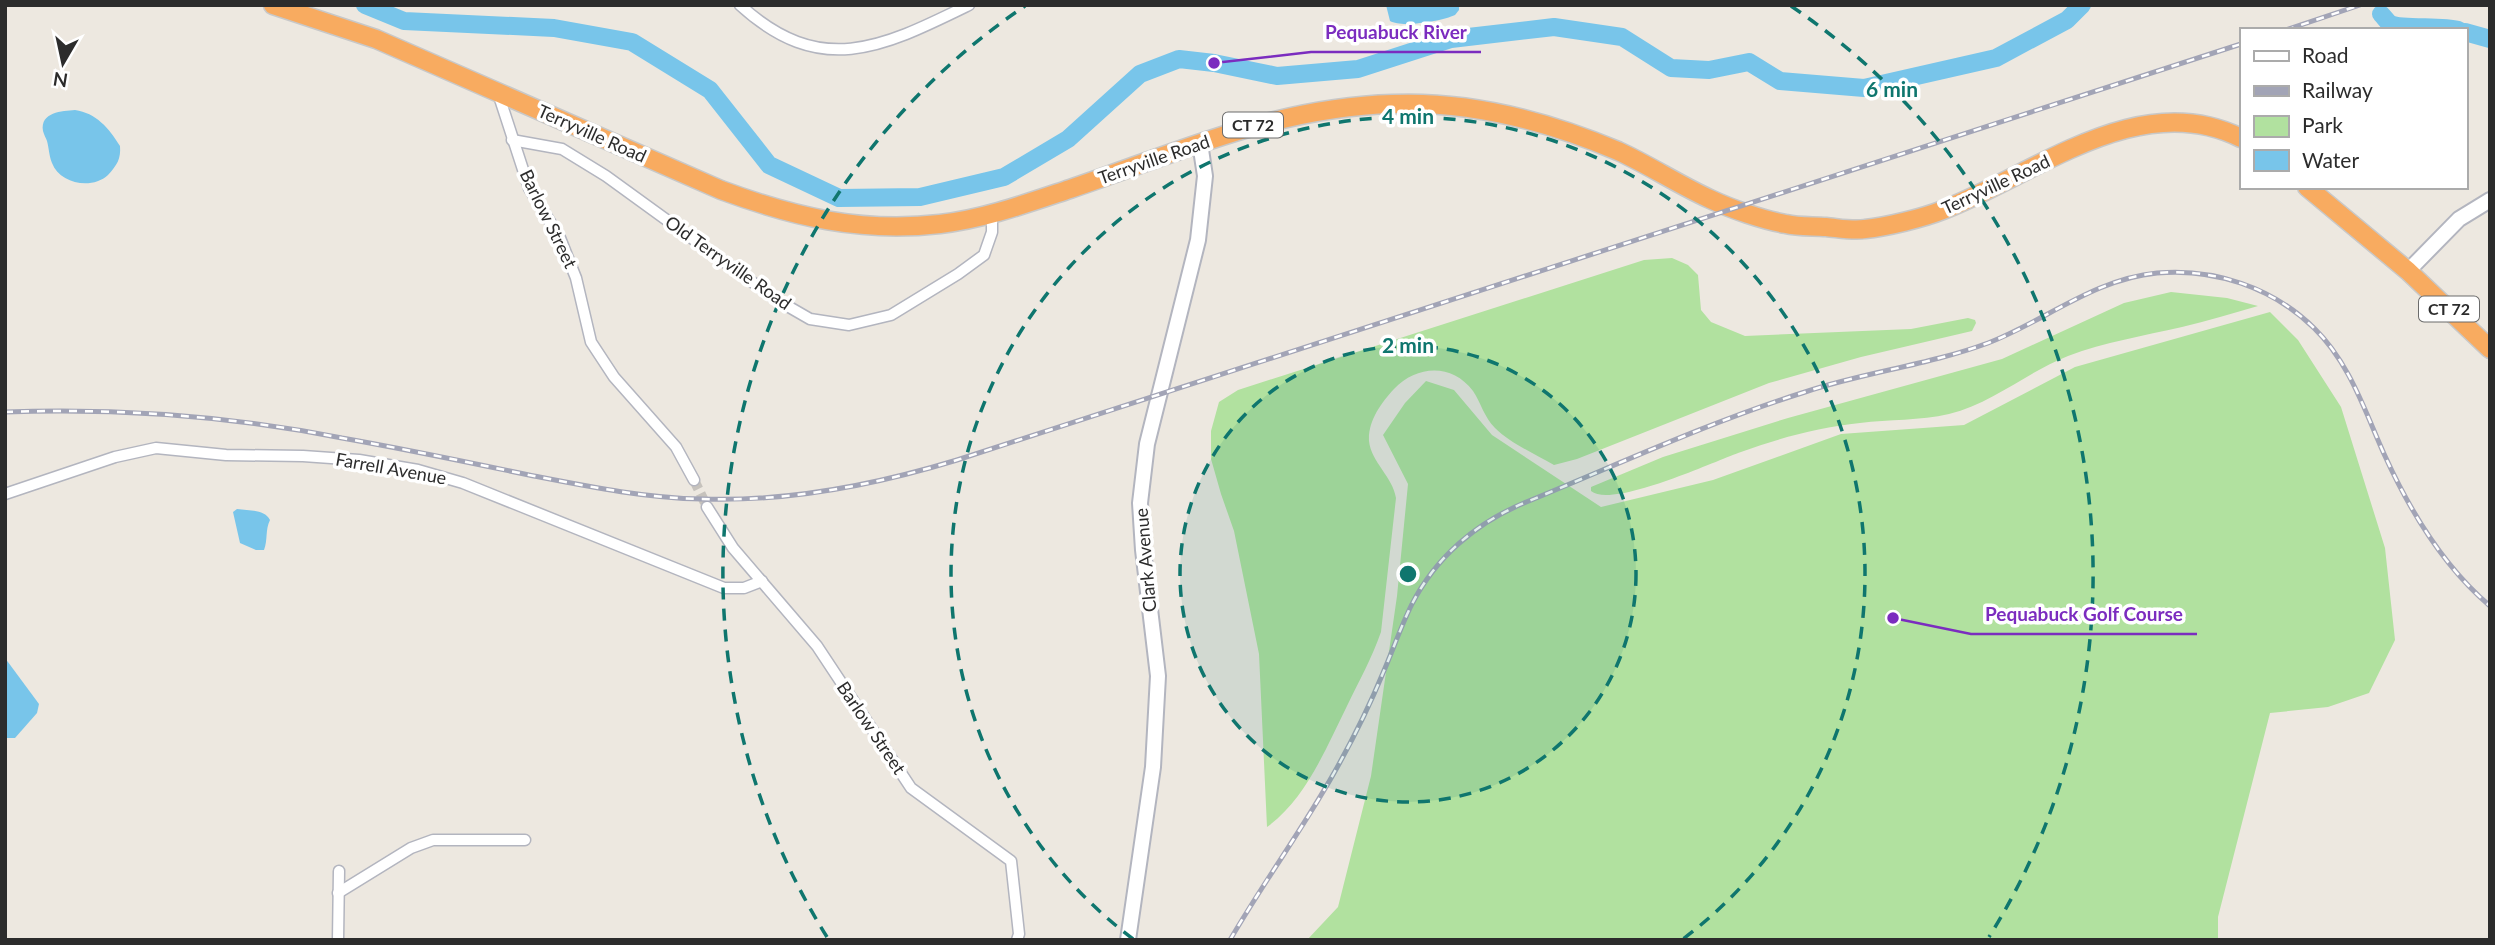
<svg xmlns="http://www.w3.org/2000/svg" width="2495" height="945" font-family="Lato,sans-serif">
	<rect width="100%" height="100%" fill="#ede8e0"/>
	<g fill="#b1e19f">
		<path d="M 1672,258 L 1688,265 L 1698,275 L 1701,310 L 1711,322 L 1745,336 L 1911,329 L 1968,318 L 1975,320 L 1976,323 L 1972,331 L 1861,357 L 1769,383 L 1577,459 L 1554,465 C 1535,454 1510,443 1495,428 C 1484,417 1481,403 1473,391 C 1452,363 1417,365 1394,389 C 1381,403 1368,421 1369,441 C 1371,462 1393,477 1396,498 L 1381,632 C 1372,658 1359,681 1347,706 C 1326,748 1306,799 1267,827 L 1259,654 L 1234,531 L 1221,494 L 1211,459 L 1211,431 L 1219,402 L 1238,390 L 1644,260 Z"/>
		<path d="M 2171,292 L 2227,298 L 2258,306 C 2233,313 2207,321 2182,327 C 2143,336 2105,342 2068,356 C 2027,372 1993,403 1949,414 C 1920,421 1889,419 1860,423 C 1819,427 1780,438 1741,452 C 1715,461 1612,509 1591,491 L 1591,487 L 1663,457 L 1788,418 L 2002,359 L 2124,303 Z"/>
		<path d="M 2270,312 L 2298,340 L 2341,407 L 2385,548 L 2395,640 L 2369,693 L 2328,707 L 2270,713 L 2218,917 L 2218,940 L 1307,940 L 1338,907 L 1371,776 L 1397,596 L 1408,484 L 1383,435 L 1405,403 L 1426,381 L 1454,390 L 1492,435 L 1601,507 L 1713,480 L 1841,434 L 1964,425 L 2075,367 Z"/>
	</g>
	<g fill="#78c5ea">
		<path d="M 1386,5 L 1459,5 L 1459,10 L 1455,15 C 1442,21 1402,28 1390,21 Z"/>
		<path d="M 75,110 C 96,113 109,128 120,146 C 121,159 117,165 108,175 C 92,190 60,184 52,163 C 49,156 49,148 47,141 C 46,138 44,135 43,131 C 40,112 62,111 75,110 Z"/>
		<path d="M 237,509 C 250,511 264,509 270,520 C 265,530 268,540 264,550 L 256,550 L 240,543 L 233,512 Z"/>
		<path d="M 5,658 L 39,704 L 37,713 L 15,738 L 5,738 Z"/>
	</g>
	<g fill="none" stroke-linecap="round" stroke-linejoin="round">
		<g stroke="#78c5ea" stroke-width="18">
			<path d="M 365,5 L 404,21 L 554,28 L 632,42 L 710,90 L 769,165 L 839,198 L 920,197 L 1004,177 L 1068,139 L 1140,74 L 1179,59 L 1214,63 L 1277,76 L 1358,69 L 1451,39 L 1554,27 L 1622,37 L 1671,68 L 1709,70 L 1749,62 L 1780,81 L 1864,88 L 1996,58 L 2067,20 L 2082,5"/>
			<path d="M 2381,14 C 2384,17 2386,20 2389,23 C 2399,30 2441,25 2458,30"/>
			<path d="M 2465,32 L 2490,39"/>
		</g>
		<path stroke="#c6c2bc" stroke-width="10" stroke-dasharray="10 5" stroke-linecap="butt" d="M 694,480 L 707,507"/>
		<defs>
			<g id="street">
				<path d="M 740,5 C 821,79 883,47 969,5"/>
				<path d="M 498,93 L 529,188 L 560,238 L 576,278 L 591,342 L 614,377 L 676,447 L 694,480"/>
				<path d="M 512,140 L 562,149 L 606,176 L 777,300 L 810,319 L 849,325 L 891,315 L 958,274 L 984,255 L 992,232 L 992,213"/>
				<path d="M 5,494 L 115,457 L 156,448 L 226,455 L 303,456 L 359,460 L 418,470 L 463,483 L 724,588 L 744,588 L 762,581"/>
				<path d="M 707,507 L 733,548 L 817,646 L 911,788 L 1011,861 L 1019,934 L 1017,940"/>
				<path d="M 338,893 L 411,848 L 433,840 L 525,840"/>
				<path d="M 338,940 L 339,871"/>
			</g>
			<g id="secondary">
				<path d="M 2408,271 L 2459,219 L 2490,200"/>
				<path d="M 1128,940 L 1153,767 L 1158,676 L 1143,550 L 1140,503 L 1147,444 L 1198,240 L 1205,176 L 1200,143"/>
			</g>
			<g id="highway">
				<path d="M 273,5 L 376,39 L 721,190 C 794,217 861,233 940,224 C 984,219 1028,203 1070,189 C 1179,152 1277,107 1393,104 C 1470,101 1547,121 1618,151 C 1649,165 1679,185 1710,199 C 1731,209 1763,220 1786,224 C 1798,227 1813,226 1826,227 C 1838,228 1853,231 1865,229 C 1886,227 1923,218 1943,210 C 2036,174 2139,87 2241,138"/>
				<path d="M 2307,187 L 2408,271 L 2490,349"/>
			</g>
		</defs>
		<use href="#street" stroke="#b3b5bf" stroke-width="13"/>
		<use href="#secondary" stroke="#b3b5bf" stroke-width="18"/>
		<use href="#highway" stroke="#c8c8c8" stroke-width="21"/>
		<use href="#street" stroke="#fff" stroke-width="10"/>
		<use href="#secondary" stroke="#fff" stroke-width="14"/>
		<use href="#highway" stroke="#f8ab60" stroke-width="18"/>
		<defs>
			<g id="rail">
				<path d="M 2286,30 L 2360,5"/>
				<path d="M 5,412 C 118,408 231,416 342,438 C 405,449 467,462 529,475 C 586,486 644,498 702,499 C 788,502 875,485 957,460 L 2241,44"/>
				<path d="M 1230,940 C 1263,883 1302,830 1334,773 C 1352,741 1369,707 1383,673 C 1393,650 1401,626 1412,604 C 1436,557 1476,523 1524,503 C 1617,465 1709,422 1805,392 C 1865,372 1929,365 1988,343 C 2045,321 2094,279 2157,273 C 2214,268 2272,287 2314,328 C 2350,363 2365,412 2385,456 C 2410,511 2444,567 2490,606"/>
			</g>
		</defs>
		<use href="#rail" stroke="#a2a4b6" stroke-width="5"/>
		<use href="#rail" stroke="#fff" stroke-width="2.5" stroke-dasharray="8" stroke-linecap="butt"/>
	</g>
	<circle cx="1408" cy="574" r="228" fill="#0f766e" fill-opacity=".12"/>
	<g fill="none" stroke="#0f766e" stroke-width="3.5" stroke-dasharray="12 9">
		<circle cx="1408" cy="574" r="228"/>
		<path d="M1133 939A457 457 0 1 1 1683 939"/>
		<path d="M827 937A685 685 0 0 1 1025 6M1791 6A685 685 0 0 1 1989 937"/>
	</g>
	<g text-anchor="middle" stroke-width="7" stroke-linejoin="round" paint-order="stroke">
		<g fill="#fff" stroke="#6b6b6b" stroke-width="2">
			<rect x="1223" y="112.5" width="60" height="25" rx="5"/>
			<rect x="2419" y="296.5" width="60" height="25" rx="5"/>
		</g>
		<g font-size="16" font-weight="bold" fill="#2c2c2c">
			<text x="1253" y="131">CT 72</text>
			<text x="2449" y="315">CT 72</text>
		</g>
		<g font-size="18" fill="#2c2c2c" stroke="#fff">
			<text transform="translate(592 134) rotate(24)" y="6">Terryville Road</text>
			<text transform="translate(1154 160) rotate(-19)" y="6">Terryville Road</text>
			<text transform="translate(1996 185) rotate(-25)" y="6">Terryville Road</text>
			<text transform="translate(548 219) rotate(64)" y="6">Barlow Street</text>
			<text transform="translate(728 263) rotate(35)" y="6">Old Terryville Road</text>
			<text transform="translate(391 469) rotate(10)" y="6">Farrell Avenue</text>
			<text transform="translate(1146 560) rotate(-95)" y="6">Clark Avenue</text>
			<text transform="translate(871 728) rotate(56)" y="6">Barlow Street</text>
		</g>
	</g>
	<circle cx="1408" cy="574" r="10" fill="#0f766e" stroke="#fff" stroke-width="3.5"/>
	<g font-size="21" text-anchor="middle" font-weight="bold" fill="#0f766e" stroke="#fff" stroke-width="7" stroke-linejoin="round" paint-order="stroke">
		<text x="1892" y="97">6 min</text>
		<text x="1408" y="124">4 min</text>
		<text x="1408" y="353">2 min</text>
	</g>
	<path fill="none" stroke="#7b2cbf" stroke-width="2.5" d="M1214 63L1311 52H1481M1893 618L1971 634H2197"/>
	<g fill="#7b2cbf" stroke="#fff" stroke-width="2.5">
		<circle cx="1214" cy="63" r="7"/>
		<circle cx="1893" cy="618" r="7"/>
	</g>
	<g font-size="19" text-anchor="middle" font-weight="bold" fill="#7b2cbf" stroke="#fff" stroke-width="7" stroke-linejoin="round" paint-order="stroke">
		<text x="1396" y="39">Pequabuck River</text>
		<text x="2084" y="621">Pequabuck Golf Course</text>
	</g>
	<rect width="2495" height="945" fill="none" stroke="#2c2c2c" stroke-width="14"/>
	<rect x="2240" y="28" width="228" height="161" fill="#ffffff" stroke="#ababab" stroke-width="2"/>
	<rect x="2254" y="51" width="35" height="10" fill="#ffffff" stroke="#ababab" stroke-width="2"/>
	<text x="2302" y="63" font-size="21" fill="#2c2c2c">Road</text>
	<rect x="2254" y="86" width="35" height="10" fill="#a2a4b6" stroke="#ababab" stroke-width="2"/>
	<text x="2302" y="98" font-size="21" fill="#2c2c2c">Railway</text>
	<rect x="2254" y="116" width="35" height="21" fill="#b1e19f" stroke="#ababab" stroke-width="2"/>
	<text x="2302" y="133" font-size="21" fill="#2c2c2c">Park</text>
	<rect x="2254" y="150" width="35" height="21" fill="#78c5ea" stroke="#ababab" stroke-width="2"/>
	<text x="2302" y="168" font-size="21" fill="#2c2c2c">Water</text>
	<g transform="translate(63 63) rotate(189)" stroke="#ffffff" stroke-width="5" paint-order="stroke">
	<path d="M0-5L12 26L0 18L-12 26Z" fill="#2c2c2c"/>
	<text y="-10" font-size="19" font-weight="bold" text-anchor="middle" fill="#2c2c2c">N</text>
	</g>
</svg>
